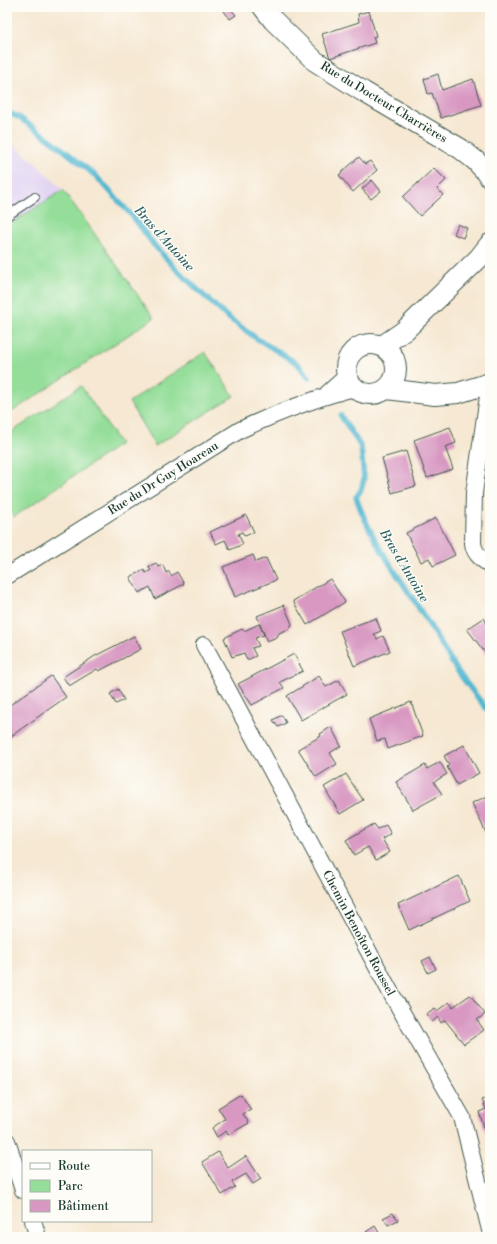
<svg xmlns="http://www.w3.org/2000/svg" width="497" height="1244" font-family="'Libre Bodoni',serif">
	<rect width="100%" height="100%" fill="#fdfcf7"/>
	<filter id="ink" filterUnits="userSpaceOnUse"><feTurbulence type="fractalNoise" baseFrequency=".025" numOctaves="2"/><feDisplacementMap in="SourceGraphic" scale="8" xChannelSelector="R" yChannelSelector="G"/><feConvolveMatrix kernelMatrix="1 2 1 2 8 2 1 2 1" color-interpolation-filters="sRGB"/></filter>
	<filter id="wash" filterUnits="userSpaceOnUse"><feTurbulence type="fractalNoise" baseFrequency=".012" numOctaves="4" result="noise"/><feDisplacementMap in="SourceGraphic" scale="16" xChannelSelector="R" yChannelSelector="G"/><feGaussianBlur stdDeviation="0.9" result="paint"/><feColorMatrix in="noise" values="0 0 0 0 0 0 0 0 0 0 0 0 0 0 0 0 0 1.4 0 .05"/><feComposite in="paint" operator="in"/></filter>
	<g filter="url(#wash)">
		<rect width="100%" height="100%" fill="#f6e8d2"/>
		<path fill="#e2d4f3" d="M 7,138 L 34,162 L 63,190 L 7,226 Z"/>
		<g fill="#94de9a" stroke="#5a8e67">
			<path d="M 63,190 L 82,216 L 154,318 L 7,415 L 7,226 Z"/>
			<path d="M 205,352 L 234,396 L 155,446 L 129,402 Z"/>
			<path d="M 81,386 L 120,444 L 14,517 L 7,506 L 7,435 Z"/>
		</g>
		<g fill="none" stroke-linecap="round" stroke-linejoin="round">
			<g stroke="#53b8d1" stroke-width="5.5">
				<path d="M 7,112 L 20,118 L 55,143 L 96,176 L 134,218 L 154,245 L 175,268 L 201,293 L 226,316 L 256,338 L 298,364 L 309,378"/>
				<path d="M 341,416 L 361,447 L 364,479 L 361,490 L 356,497 C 370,539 397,573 420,610 C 433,630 444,650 457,670 C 467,685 479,699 490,713"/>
			</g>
		</g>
		<g id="blocks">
			<g fill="#d898c2">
				<path d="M 229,7 L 236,15 L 230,19 L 224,11 Z"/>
				<path d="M 369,11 L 376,36 L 373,37 L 375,43 L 330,58 L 322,34 L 359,22 L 358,14 Z"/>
				<path d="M 438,74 L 442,90 L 473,79 L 481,105 L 441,118 L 432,93 L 428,94 L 424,79 Z"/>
				<path d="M 359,157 L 365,164 L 370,161 L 377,170 L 353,192 L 339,175 Z"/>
				<path d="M 434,168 L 446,180 L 437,189 L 443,195 L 420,216 L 403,197 Z"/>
				<path d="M 372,180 L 381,191 L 371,199 L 362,189 Z"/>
				<path d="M 458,224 L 467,228 L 463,238 L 454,234 Z"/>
				<path d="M 450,427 L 456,443 L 445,447 L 453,469 L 427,478 L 414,440 Z"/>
				<path d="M 406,451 L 416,486 L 392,493 L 382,458 Z"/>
				<path d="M 246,515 L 254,532 L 245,536 L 242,532 L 238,534 L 243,544 L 230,550 L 225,540 L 216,544 L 210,532 Z"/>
				<path d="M 436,518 L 455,555 L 433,566 L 429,558 L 421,562 L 406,533 Z"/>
				<path d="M 253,555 L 256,562 L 266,558 L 276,580 L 235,597 L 223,567 Z"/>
				<path d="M 156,563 L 158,567 L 163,565 L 166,573 L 169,571 L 171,576 L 177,572 L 184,584 L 155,599 L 150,587 L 139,593 L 130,577 L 144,570 L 146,573 L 151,570 L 148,567 Z"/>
				<path d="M 330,579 L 345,602 L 307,625 L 293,601 Z"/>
				<path d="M 284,605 L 292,624 L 289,629 L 279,633 L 277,637 L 267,641 L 257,616 Z"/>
				<path d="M 376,618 L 381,631 L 374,634 L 377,639 L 383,636 L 390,651 L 354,666 L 340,631 Z"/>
				<path d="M 484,618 L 488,625 L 490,623 L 490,652 L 486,654 L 467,629 Z"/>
				<path d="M 259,624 L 264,635 L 255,638 L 259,646 L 252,648 L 256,656 L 247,660 L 244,653 L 232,657 L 224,638 L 242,629 L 244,631 Z"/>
				<path d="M 134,636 L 141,649 L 99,671 L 97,669 L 69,686 L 63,677 L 95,656 Z"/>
				<path d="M 294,654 L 303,671 L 280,682 L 284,688 L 252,705 L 238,684 Z"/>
				<path d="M 51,676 L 66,697 L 7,739 L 7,707 Z"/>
				<path d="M 319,676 L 326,687 L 339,680 L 347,694 L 301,720 L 287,696 Z"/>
				<path d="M 118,689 L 124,700 L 116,704 L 110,694 Z"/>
				<path d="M 411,702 L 423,736 L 388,749 L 385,739 L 377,741 L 369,719 Z"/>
				<path d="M 282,715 L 286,723 L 278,727 L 273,720 Z"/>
				<path d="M 331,727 L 341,746 L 330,753 L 337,764 L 316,777 L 298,749 L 321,736 L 320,734 Z"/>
				<path d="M 464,745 L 479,773 L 457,785 L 447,767 L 449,765 L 444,756 Z"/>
				<path d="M 440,762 L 447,774 L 434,782 L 442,794 L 413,810 L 396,782 L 425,765 L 427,769 Z"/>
				<path d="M 346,774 L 363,800 L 340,814 L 324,787 Z"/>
				<path d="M 490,795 L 490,831 L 486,833 L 472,803 Z"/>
				<path d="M 374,824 L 378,829 L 386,825 L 391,834 L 382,839 L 390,852 L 376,860 L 368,847 L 354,855 L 346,840 Z"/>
				<path d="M 459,876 L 470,901 L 409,930 L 398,905 Z"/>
				<path d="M 430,957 L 436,969 L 428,973 L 422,961 Z"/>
				<path d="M 470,995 L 485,1014 L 477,1020 L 484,1030 L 464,1044 L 445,1020 L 441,1023 L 438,1017 L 432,1022 L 426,1014 L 435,1008 L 437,1011 L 449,1002 L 453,1007 Z"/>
				<path d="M 241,1094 L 251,1110 L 243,1114 L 249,1123 L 228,1135 L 226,1131 L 217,1137 L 212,1128 L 225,1119 L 218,1108 Z"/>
				<path d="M 490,1097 L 490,1139 L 488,1139 L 479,1112 L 486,1109 L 482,1100 Z"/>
				<path d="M 218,1152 L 228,1168 L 246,1156 L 261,1179 L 253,1184 L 246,1174 L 232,1182 L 235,1187 L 222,1195 L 202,1162 Z"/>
				<path d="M 393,1213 L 398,1220 L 388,1225 L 383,1218 Z"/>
				<path d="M 375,1226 L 381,1236 L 379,1237 L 369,1237 L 366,1232 Z"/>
			</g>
		</g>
	</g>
	<g filter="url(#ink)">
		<use href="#blocks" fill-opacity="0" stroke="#3f574c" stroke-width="1"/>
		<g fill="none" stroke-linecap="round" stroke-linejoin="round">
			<defs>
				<path id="service" d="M 7,216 L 35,197"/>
				<g id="minor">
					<path d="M 485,386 L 488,396 L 474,493 L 473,543 C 474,554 482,559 490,565"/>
					<path d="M 328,393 L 347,376"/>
					<path d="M 7,576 L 240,430 C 277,413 315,398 354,388"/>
					<path d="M 204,645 L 392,995 L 462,1117 L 490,1230"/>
					<path d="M 7,1141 L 23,1190"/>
					<path d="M 33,1221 L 38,1237"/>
				</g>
				<g id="tertiary">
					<path d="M 263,7 L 273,20 L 315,61 L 364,92 L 461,149 L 476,161 L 488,174 L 490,178"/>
					<circle cx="371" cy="369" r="25"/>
					<path d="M 382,346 L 404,331 L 479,258 L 490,244"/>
					<path d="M 387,389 L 435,395 L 458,393 L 490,383"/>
				</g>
			</defs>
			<use href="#service" stroke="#3f574c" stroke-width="10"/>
			<use href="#minor" stroke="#3f574c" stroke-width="18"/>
			<use href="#tertiary" stroke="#3f574c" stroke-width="22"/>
			<use href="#service" stroke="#fff" stroke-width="8"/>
			<use href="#minor" stroke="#fff" stroke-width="16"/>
			<use href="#tertiary" stroke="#fff" stroke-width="20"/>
		</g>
	</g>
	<g text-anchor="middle" stroke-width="3" stroke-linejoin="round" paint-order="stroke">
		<g font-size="12" fill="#1f3d34" stroke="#fdfcf7">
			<text transform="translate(384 102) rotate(31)" y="4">Rue du Docteur Charrières</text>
			<text transform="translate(163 478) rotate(-32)" y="4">Rue du Dr Guy Hoareau</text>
			<text transform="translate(359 933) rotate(62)" y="4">Chemin Benoîton Roussel</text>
		</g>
		<g font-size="13" font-style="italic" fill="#2f6263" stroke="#fdfcf7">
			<text transform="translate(165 238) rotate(48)" y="5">Bras d'Antoine</text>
			<text transform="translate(405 565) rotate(59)" y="5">Bras d'Antoine</text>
		</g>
	</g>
	<rect width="497" height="1244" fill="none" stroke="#fdfcf7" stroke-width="24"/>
	<rect x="22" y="1150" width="130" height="72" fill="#fdfcf7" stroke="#a4b0a9"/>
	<rect x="30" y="1163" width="20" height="6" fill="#ffffff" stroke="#a4b0a9"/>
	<text x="58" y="1170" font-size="12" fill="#1f3d34">Route</text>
	<rect x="30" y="1180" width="20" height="12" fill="#94de9a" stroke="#a4b0a9"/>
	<text x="58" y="1190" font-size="12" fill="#1f3d34">Parc</text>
	<rect x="30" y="1200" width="20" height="12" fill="#d898c2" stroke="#a4b0a9"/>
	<text x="58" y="1210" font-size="12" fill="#1f3d34">Bâtiment</text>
</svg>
